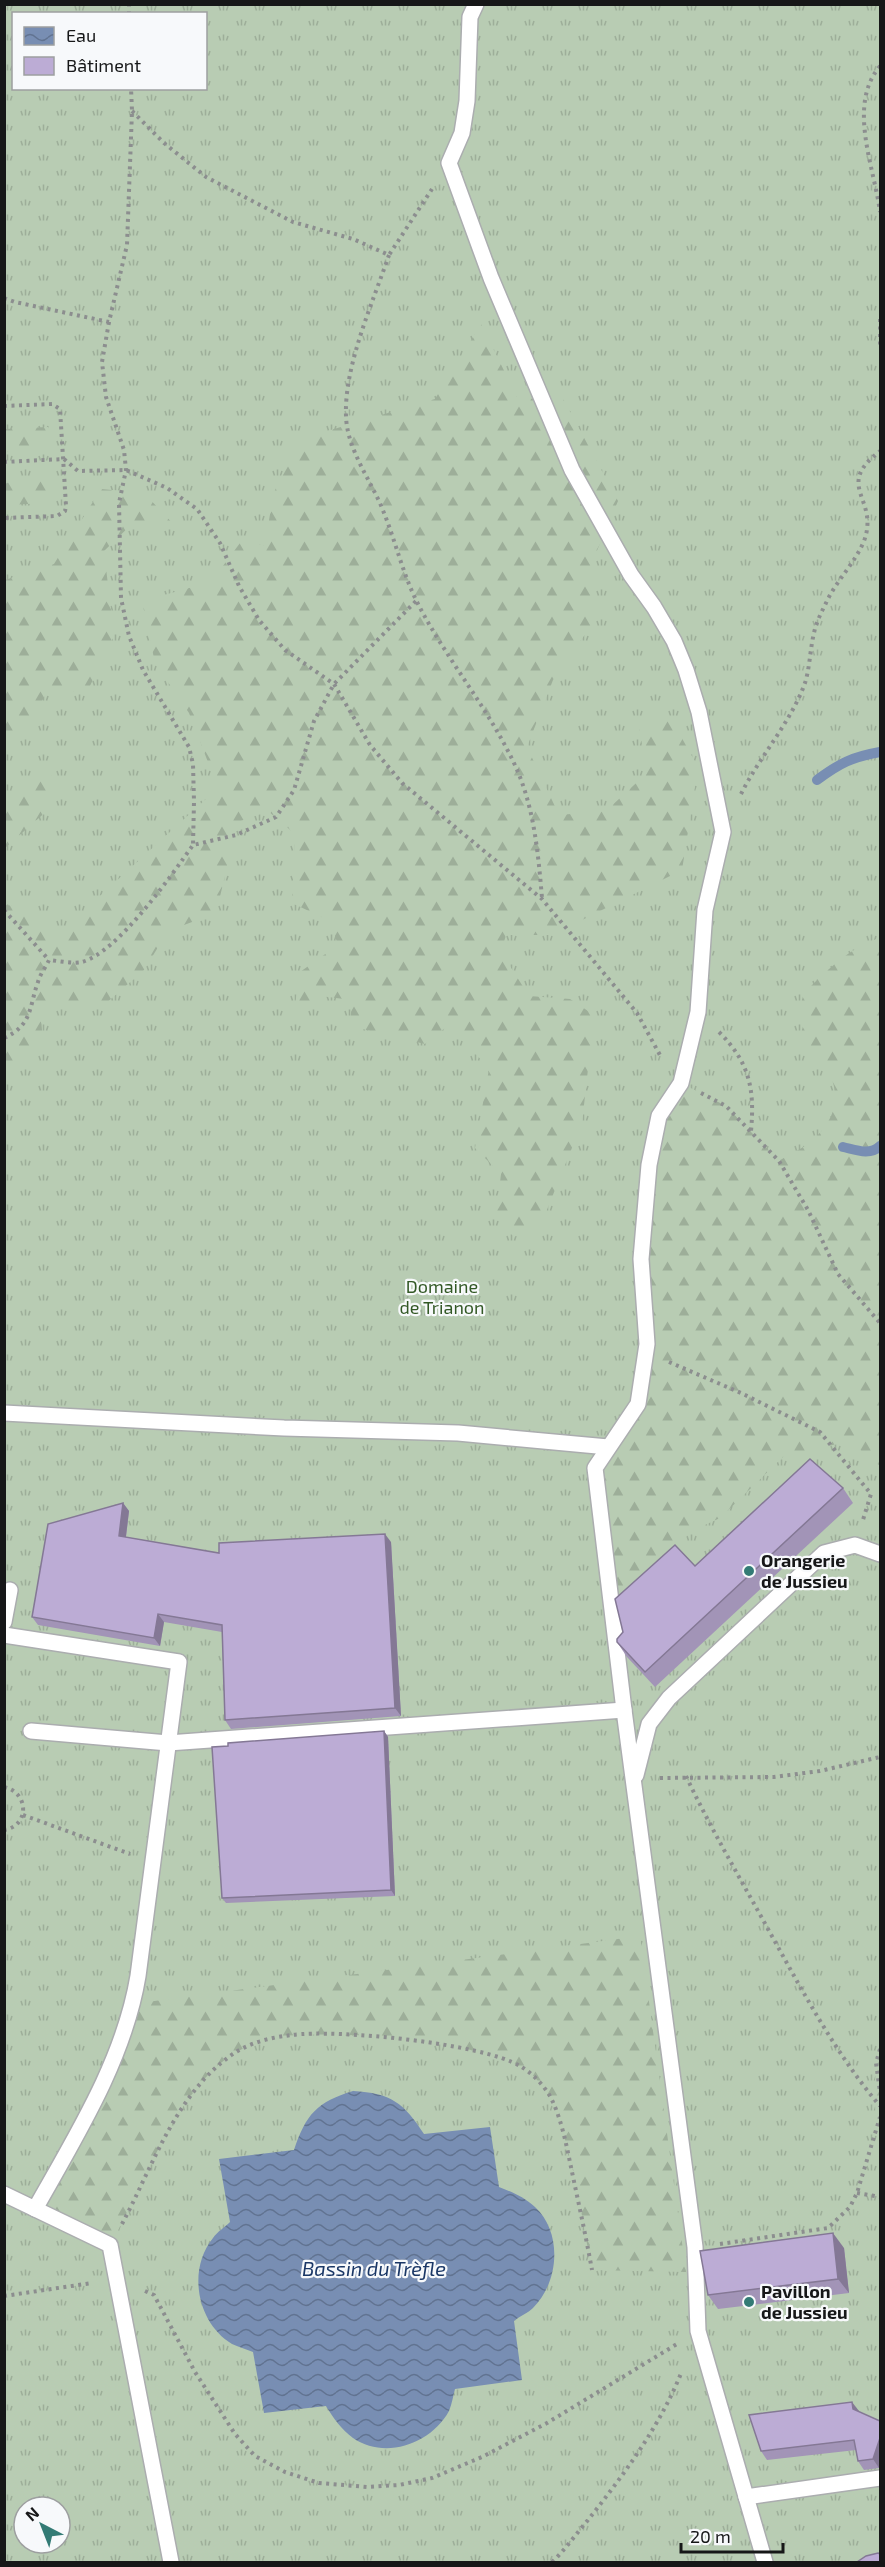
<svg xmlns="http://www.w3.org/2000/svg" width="885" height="2567" font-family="'Exo 2',sans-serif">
	<defs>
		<pattern id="grass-tufts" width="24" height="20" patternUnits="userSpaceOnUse" patternTransform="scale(1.5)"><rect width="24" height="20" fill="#b8ccb3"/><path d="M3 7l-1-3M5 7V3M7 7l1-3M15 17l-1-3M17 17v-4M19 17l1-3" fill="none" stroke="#9dae99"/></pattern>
		<pattern id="forest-firs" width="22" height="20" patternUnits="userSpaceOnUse" patternTransform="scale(1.5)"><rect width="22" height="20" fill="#b8ccb3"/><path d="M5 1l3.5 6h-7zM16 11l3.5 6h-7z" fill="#9dae99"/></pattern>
		<pattern id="water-waves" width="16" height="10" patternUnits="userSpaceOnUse" patternTransform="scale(1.5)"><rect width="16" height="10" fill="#788eb3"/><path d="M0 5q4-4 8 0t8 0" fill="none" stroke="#617391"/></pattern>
	</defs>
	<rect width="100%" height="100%" fill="#e9eced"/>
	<path fill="url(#grass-tufts)" fill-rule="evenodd" d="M 5,5 L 880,5 L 880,2562 L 5,2562 ZM 14,14 L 206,14 L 206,88 L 14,88 ZM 24,2507 L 60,2507 L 60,2543 L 24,2543 Z"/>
	<g fill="url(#forest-firs)">
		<path d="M 481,324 L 519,401 L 560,393 L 618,501 L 593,560 L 593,623 L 553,680 L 527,747 L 559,815 L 606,811 L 647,773 L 639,727 L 669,715 L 698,767 L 682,870 L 552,935 L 506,935 L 501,952 L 529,996 L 570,999 L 594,1015 L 582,1123 L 542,1222 L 514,1237 L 496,1215 L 501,1174 L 475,1148 L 489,1069 L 450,1024 L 425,1044 L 350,1026 L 352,1000 L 320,996 L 294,1012 L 300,972 L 338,945 L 330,921 L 292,903 L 295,834 L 268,811 L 238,822 L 216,913 L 168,931 L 144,970 L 104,1005 L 55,1005 L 41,1018 L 43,1043 L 5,1083 L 5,905 L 28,907 L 53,939 L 218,788 L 189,713 L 155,663 L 142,601 L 211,582 L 243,539 L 265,546 L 273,495 L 297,440 L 435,399 Z"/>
		<path d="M 48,427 L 49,450 L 5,452 L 5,429 Z"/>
		<path d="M 50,480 L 51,503 L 5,505 L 5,483 Z"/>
		<path d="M 101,489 L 144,493 L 177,528 L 135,521 L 104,551 L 114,636 L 88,690 L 46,694 L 12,752 L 4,748 L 5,580 L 54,564 Z"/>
		<path d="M 52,775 L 49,809 L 5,848 L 5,794 Z"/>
		<path d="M 880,938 L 880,1265 L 878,1267 L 880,1270 L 880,1466 L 849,1441 L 783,1457 L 720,1518 L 692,1531 L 626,1595 L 608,1585 L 595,1468 L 638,1404 L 647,1344 L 641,1259 L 659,1116 L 681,1083 L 726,1106 L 779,1161 C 791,1153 809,1146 818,1135 C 852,1098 830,1068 803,1037 L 803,994 C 825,972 850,947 880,938 Z"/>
		<path d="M 640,1936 L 686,2272 L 592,2270 C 581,2215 571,2123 537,2080 C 505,2039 314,2026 265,2040 C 246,2045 228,2056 214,2069 C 170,2111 142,2186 113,2240 L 35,2209 L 79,2131 L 134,2000 L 147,2002 Z"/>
		<path d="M 880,2049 L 880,2151 L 878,2147 C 876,2115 871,2080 880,2049 Z"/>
	</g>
	<path fill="url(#water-waves)" d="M 353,2091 C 391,2093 404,2103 424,2134 L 490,2127 L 499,2187 C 512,2192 524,2197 535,2207 C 563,2233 559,2282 533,2308 C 528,2313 520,2316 514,2321 L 522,2380 L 455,2389 C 453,2396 452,2404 449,2411 C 431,2444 385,2460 353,2438 C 341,2429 334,2419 326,2406 L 264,2413 L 253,2352 C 246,2349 238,2347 232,2344 C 197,2323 187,2270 213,2238 C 217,2232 225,2227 230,2222 L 219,2159 L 294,2150 C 306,2114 317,2102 353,2091 Z"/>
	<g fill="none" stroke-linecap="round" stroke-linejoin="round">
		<g stroke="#788eb3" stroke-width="10">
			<path d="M 817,780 C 840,763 852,757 880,752"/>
			<path d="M 843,1147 C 856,1150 870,1156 880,1146"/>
		</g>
		<defs>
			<g id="lane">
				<path d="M 476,4 L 470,17 L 467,101 L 462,133 L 449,163 L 491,278 L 572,470 L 631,575 L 654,607 L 674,641 L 686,670 L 699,712 L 723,832 L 705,910 L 698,1012 L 681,1083 L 659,1116 L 649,1165 L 641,1259 L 647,1344 L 638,1404 L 595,1468 L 624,1710 L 695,2247 L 698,2331 L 765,2562"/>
				<path d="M 4,1413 L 284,1428 L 458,1433 L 608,1447"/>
				<path d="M 4,1622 L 10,1590"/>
				<path d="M 4,1635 L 179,1662 L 138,1976 C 124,2060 76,2136 35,2209"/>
				<path d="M 31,1731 L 168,1743 L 624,1710"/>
				<path d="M 636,1775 L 649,1724 L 669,1698 L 824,1553 L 855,1545 L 880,1554"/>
				<path d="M 4,2194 L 110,2245 L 171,2562"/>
				<path d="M 746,2497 L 880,2478"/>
			</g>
		</defs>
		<use href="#lane" stroke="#abadaf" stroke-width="18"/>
		<g stroke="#8c8e8f" stroke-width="4" stroke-dasharray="3 4.5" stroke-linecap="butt">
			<path d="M 129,14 L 129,4"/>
			<path d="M 880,66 C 847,105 874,166 880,212"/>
			<path d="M 132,111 L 164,143 L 206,177 L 293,222 L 353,239 L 389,255 L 432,189"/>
			<path d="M 389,255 C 373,302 344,366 346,416 C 347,449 370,479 382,508 C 395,539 402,572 417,602 C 445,657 486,705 513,761 C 534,804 538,852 542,898"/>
			<path d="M 4,298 L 15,302 L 109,322 L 127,245 L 132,111 L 131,88"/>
			<path d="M 880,319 L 880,348"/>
			<path d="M 109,322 L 102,362 L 106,397 L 124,450 L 126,470 L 119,503 L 121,598 L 129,636 L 143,670 L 189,747 L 193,764 L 194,802 L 193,845"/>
			<path d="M 4,406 L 52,404 L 60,409 L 66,506 L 65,511 L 57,516 L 4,518"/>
			<path d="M 4,462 L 64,459 L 78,471 L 126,470 L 167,488 L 197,509 L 220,543 L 239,586 L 259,620 L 285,650 L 334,684 L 370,745 L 402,783 L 542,899 L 637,1013 L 661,1057"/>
			<path d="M 741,794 C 760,756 791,722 805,683 C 810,667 810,649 814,633 C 816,623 821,613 826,603 C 836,581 855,563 864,541 C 880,498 833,487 880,451"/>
			<path d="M 4,910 L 49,960"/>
			<path d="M 719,1032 C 749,1062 755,1088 751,1131"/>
			<path d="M 4,1038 C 33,1025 29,1006 38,982 C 40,974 46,967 49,960 C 59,961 73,964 82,962 C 118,952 171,876 193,845 L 236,835 L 276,817 L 294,790 L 314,721 L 334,684 L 416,601"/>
			<path d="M 701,1093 L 726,1106 L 779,1161 L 808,1210 L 838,1274 L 880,1323"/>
			<path d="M 669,1362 L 741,1393 L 820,1432 L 871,1494 L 862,1523"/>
			<path d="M 686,1776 C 711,1829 740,1878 768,1929 C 802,1990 835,2053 880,2106"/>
			<path d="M 660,1778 L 774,1777 L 820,1771 L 880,1757"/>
			<path d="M 4,1787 C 29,1792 30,1826 4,1830"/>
			<path d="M 23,1815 L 130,1854"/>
			<path d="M 880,2049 L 876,2063 L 880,2092"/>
			<path d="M 857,2193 L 880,2197"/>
			<path d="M 122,2224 C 154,2164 177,2090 236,2052 C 252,2042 273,2037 292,2035 C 337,2029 481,2043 520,2066 C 532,2073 544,2085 551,2098 C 562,2120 567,2148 572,2172 C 579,2205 586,2237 592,2270"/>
			<path d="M 720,2244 L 828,2228 L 850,2207 L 857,2193 L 880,2117"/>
			<path d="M 145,2291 L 154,2295 L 195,2372 L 235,2434 L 255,2456 L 285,2472 L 319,2483 L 367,2487 L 399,2485 L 432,2478 L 482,2457 L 547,2423 L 677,2344"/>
			<path d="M 4,2296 L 92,2283"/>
			<path d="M 552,2562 C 565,2550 576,2534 588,2520 C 625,2473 660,2426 682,2371"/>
		</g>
		<use href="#lane" stroke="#fff" stroke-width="15"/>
	</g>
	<g fill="#a294b7">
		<path d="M 843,1488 L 853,1503 L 655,1687 L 627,1657 L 617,1642 L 695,1566 Z"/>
		<path d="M 123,1503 L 129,1511 L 126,1537 L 219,1553 L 391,1542 L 401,1716 L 231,1729 L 225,1720 L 222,1632 L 164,1622 L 160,1646 L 38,1625 L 32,1617 Z"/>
		<path d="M 384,1731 L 388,1737 L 395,1896 L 226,1903 L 222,1898 Z"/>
		<path d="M 844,2248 L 849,2293 L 718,2309 L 708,2295 Z"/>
		<path d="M 859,2412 L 880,2421 L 880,2466 L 879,2468 L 864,2470 L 858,2461 L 856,2450 L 767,2460 L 761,2451 Z"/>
	</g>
	<g fill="#847895">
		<path d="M 123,1503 L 129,1511 L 125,1544 L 119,1536 Z"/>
		<path d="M 385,1534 L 391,1542 L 401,1716 L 395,1708 Z"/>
		<path d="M 158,1614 L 164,1622 L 160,1646 L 154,1638 Z"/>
		<path d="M 384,1731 L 388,1737 L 395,1896 L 391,1890 Z"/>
		<path d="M 833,2233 L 844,2248 L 849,2293 L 838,2279 Z"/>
		<path d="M 852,2402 L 859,2411 L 859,2418 L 853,2409 Z"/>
		<path d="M 880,2438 L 880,2466 L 879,2468 L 873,2459 Z"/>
	</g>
	<g fill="#bcacd5" stroke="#847895" stroke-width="1.5">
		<path d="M 810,1459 L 843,1488 L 645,1672 L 617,1642 L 617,1639 L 623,1632 L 615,1599 L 675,1545 L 695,1566 Z"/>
		<path d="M 123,1503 L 119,1536 L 219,1553 L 219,1543 L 385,1534 L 395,1708 L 225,1720 L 222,1625 L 158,1614 L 154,1638 L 32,1617 L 48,1524 Z"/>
		<path d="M 384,1731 L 391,1890 L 222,1898 L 212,1747 L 228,1746 L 228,1743 Z"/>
		<path d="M 833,2233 L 838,2279 L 708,2295 L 700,2251 Z"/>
		<path d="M 852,2402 L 853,2409 L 880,2421 L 880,2438 L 873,2459 L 858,2461 L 854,2440 L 761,2451 L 749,2415 Z"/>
		<path d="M 878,2553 L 880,2554 L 880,2562 L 857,2562 L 866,2556 Z"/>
	</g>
	<g fill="#337b75" stroke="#f7f9fb" stroke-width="2">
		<circle cx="749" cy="1571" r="6"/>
		<circle cx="749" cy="2302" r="6"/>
	</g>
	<g text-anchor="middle" stroke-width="4.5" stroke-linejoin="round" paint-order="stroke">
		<g font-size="18" fill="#325825" stroke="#f7f9fb">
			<text x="442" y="1293">Domaine<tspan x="442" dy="21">de Trianon</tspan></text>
		</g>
		<g font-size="18" font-weight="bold" fill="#161718" stroke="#f7f9fb" text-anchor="start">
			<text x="761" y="1567">Orangerie<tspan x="761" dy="21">de Jussieu</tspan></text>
			<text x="761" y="2298">Pavillon<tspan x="761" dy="21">de Jussieu</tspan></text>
		</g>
		<g font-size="20" font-style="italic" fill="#1a3766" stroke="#f7f9fb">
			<text x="374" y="2276">Bassin du Trèfle</text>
		</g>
	</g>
	<rect width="885" height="2567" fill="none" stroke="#161718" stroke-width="12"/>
	<rect x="12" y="12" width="195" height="78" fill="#f7f9fb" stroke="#9d9fa0" stroke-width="1.5"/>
	<rect x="24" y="27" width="30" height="18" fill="url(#water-waves)" stroke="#9d9fa0" stroke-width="1.5"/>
	<text x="66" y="42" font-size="18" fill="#161718">Eau</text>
	<rect x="24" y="57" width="30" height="18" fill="#bcacd5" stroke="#9d9fa0" stroke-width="1.5"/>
	<text x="66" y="72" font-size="18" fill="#161718">Bâtiment</text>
	<g transform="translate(42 2525) rotate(318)"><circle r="28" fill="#f7f9fb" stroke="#9d9fa0" stroke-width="1.5"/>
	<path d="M0-4.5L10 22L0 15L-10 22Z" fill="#337b75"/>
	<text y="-9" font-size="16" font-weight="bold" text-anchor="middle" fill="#161718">N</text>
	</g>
	<path d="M681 2543v9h102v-9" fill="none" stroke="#161718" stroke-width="3"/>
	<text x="690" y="2543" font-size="18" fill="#161718" stroke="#f7f9fb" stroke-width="4.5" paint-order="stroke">20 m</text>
</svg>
